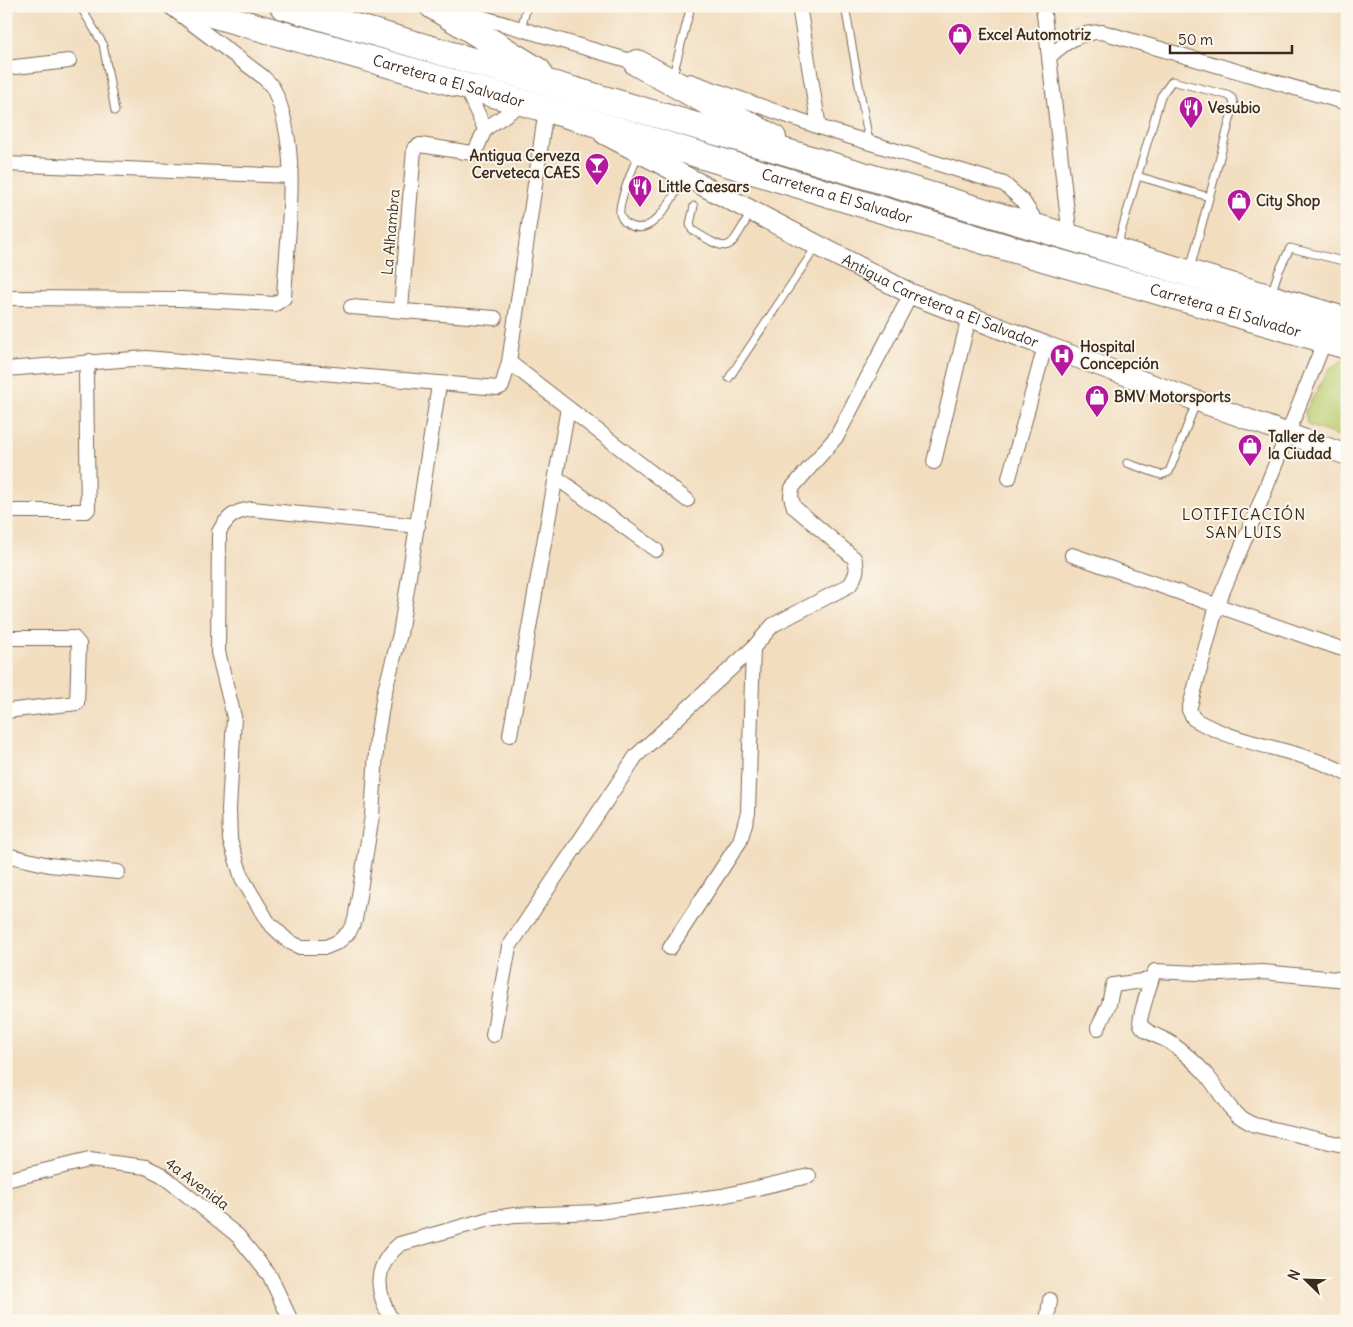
<svg xmlns="http://www.w3.org/2000/svg" width="1353" height="1327" font-family="Delius,sans-serif">
	<rect width="100%" height="100%" fill="#fbf7ec"/>
	<filter id="ink" filterUnits="userSpaceOnUse"><feTurbulence type="fractalNoise" baseFrequency=".02" numOctaves="2"/><feDisplacementMap in="SourceGraphic" scale="10" xChannelSelector="R" yChannelSelector="G"/><feConvolveMatrix kernelMatrix="1 2 1 2 8 2 1 2 1" color-interpolation-filters="sRGB"/></filter>
	<filter id="wash" filterUnits="userSpaceOnUse"><feTurbulence type="fractalNoise" baseFrequency=".0096" numOctaves="4" result="noise"/><feDisplacementMap in="SourceGraphic" scale="20" xChannelSelector="R" yChannelSelector="G"/><feGaussianBlur stdDeviation="1.12" result="paint"/><feColorMatrix in="noise" values="0 0 0 0 0 0 0 0 0 0 0 0 0 0 0 0 0 1.4 0 .05"/><feComposite in="paint" operator="in"/></filter>
	<g filter="url(#wash)">
		<rect width="100%" height="100%" fill="#f2ddbf"/>
		<path fill="#bbcf72" stroke="#7b7c48" d="M 1347,358 L 1347,439 L 1308,425 L 1305,412 L 1329,369 Z"/>
	</g>
	<g filter="url(#ink)">
		<g fill="none" stroke-linecap="round" stroke-linejoin="round">
			<defs>
				<g id="lane">
					<path d="M 80,6 L 103,44 L 115,111"/>
					<path d="M 845,6 L 869,142"/>
					<path d="M 521,29 L 527,6"/>
					<path d="M 673,75 L 691,6"/>
					<path d="M 638,154 C 633,170 621,194 620,209 C 619,216 623,222 629,225 C 654,239 673,195 685,178"/>
					<path d="M 1137,176 L 1209,197"/>
					<path d="M 694,206 L 690,224 L 692,230 C 733,255 727,251 751,213"/>
					<path d="M 1117,246 L 1161,96 L 1172,81 L 1227,95 L 1232,98 L 1234,105 L 1190,269"/>
					<path d="M 1271,294 L 1278,273 L 1290,248 L 1347,262"/>
					<path d="M 729,378 L 816,247"/>
					<path d="M 1127,463 L 1161,475 L 1169,472 L 1196,403"/>
				</g>
				<g id="street">
					<path d="M 799,6 L 819,127"/>
					<path d="M 1043,6 L 1070,237"/>
					<path d="M 453,9 L 641,64"/>
					<path d="M 1050,56 C 1067,41 1080,32 1102,32 L 1347,103"/>
					<path d="M 6,68 L 69,61"/>
					<path d="M 690,81 L 825,129 L 1004,184 L 1022,200 L 1039,226"/>
					<path d="M 465,86 L 485,129"/>
					<path d="M 6,164 L 290,176"/>
					<path d="M 6,298 L 181,299 L 275,304 L 284,298 C 287,233 302,151 274,90 C 272,85 266,80 262,76 L 169,6"/>
					<path d="M 351,307 L 495,318"/>
					<path d="M 401,309 L 414,149 L 420,145 L 472,153 L 476,150 L 485,129 L 523,103"/>
					<path d="M 1325,340 L 1256,513 L 1217,605 L 1189,710 L 1194,719 C 1241,747 1299,748 1347,774"/>
					<path d="M 509,362 L 687,500"/>
					<path d="M 6,369 L 146,358 L 498,388 L 502,386 L 509,362 L 546,109"/>
					<path d="M 934,462 L 969,317"/>
					<path d="M 557,478 L 656,550"/>
					<path d="M 1009,478 L 1045,346"/>
					<path d="M 6,511 L 86,511 L 88,509 L 86,375 L 90,361"/>
					<path d="M 418,526 L 252,509 C 235,511 227,517 219,532 L 218,652 L 234,717 L 229,810 L 230,840 L 242,878 L 268,922 L 288,941 L 300,947 L 326,947 L 338,942 L 349,932 L 355,920 L 372,816 L 377,737 L 384,694 L 400,634 L 439,385"/>
					<path d="M 1072,555 L 1339,648"/>
					<path d="M 6,638 L 74,638 L 79,644 L 77,703 L 6,711"/>
					<path d="M 510,735 L 568,408"/>
					<path d="M 6,855 L 49,865 L 118,872"/>
					<path d="M 670,948 L 740,841 L 748,813 L 753,648"/>
					<path d="M 1347,980 L 1263,972 L 1219,974 L 1155,971 C 1153,973 1139,1019 1140,1022 C 1142,1033 1163,1037 1171,1043 C 1182,1051 1196,1063 1205,1073 C 1224,1095 1226,1113 1255,1125 L 1347,1146"/>
					<path d="M 1098,1028 L 1109,1004 L 1113,985 L 1150,980"/>
					<path d="M 493,1035 L 509,947 L 636,756 L 753,648 L 773,625 L 850,585 C 856,575 859,569 854,558 L 794,507 L 791,497 L 792,488 L 837,436 L 911,294"/>
					<path d="M 6,1180 L 89,1160 L 146,1167 L 162,1175 L 238,1236 L 270,1276 L 291,1321"/>
					<path d="M 392,1321 C 376,1292 372,1267 400,1244 L 489,1219 L 514,1215 L 598,1212 L 722,1196 L 809,1176"/>
					<path d="M 1047,1321 L 1050,1300"/>
				</g>
				<g id="secondary">
					<path id="s1" d="M 604,134 L 911,294 L 1045,346 L 1347,455"/>
				</g>
				<g id="highway">
					<path id="s2" d="M 183,6 L 571,116 L 998,245 L 1347,346"/>
					<path d="M 283,6 L 810,159 L 1347,321"/>
					<path d="M 433,6 L 538,71"/>
					<path d="M 637,63 L 773,138"/>
				</g>
			</defs>
			<use href="#lane" stroke="#7b6956" stroke-width="9"/>
			<use href="#street" stroke="#7b6956" stroke-width="16"/>
			<use href="#secondary" stroke="#7b6956" stroke-width="22"/>
			<use href="#highway" stroke="#7b6956" stroke-width="28"/>
			<use href="#lane" stroke="#fff" stroke-width="7"/>
			<use href="#street" stroke="#fff" stroke-width="14"/>
			<use href="#secondary" stroke="#fff" stroke-width="20"/>
			<use href="#highway" stroke="#fff" stroke-width="26"/>
		</g>
	</g>
	<defs>
		<symbol id="shop-pin" viewBox="-11 -11 22 30"><path d="M0 17L-7.5 6A9.5 9.5 0 1 1 7.5 6Z" fill="#b5179e" stroke="#fbf7ec"/><path d="M-5-2.5h2.3a2.7 3.5 0 0 1 5.4 0H5L5.5 6h-11ZM-1.5-2.5h3a1.5 2.3 0 0 0-3 0Z" fill="#fff"/></symbol>
		<symbol id="restaurant-pin" viewBox="-11 -11 22 30"><path d="M0 17L-7.5 6A9.5 9.5 0 1 1 7.5 6Z" fill="#b5179e" stroke="#fbf7ec"/><path d="M-5-6h1v4h1v-4h1v4h1v-4h1v5L-1.5 .5V6h-2V.5L-5-1ZM5-6V6H3V1.5H1.5Q1.5-4 5-6Z" fill="#fff"/></symbol>
		<symbol id="bar-pin" viewBox="-11 -11 22 30"><path d="M0 17L-7.5 6A9.5 9.5 0 1 1 7.5 6Z" fill="#b5179e" stroke="#fbf7ec"/><path d="M-6-5H6L.8 .8V4.5H3.5V6h-7V4.5H-.8V.8Z" fill="#fff"/></symbol>
		<symbol id="hospital-pin" viewBox="-11 -11 22 30"><path d="M0 17L-7.5 6A9.5 9.5 0 1 1 7.5 6Z" fill="#b5179e" stroke="#fbf7ec"/><path d="M-5-5h3v3.5h4V-5h3V5h-3V1.5h-4V5h-3Z" fill="#fff"/></symbol>
	</defs>
	<g fill-rule="evenodd">
		<use href="#shop-pin" x="946" y="21" width="28" height="38"/>
		<use href="#restaurant-pin" x="1177" y="94" width="28" height="38"/>
		<use href="#bar-pin" x="583" y="151" width="28" height="38"/>
		<use href="#restaurant-pin" x="626" y="173" width="28" height="38"/>
		<use href="#shop-pin" x="1225" y="187" width="28" height="38"/>
		<use href="#hospital-pin" x="1048" y="342" width="28" height="38"/>
		<use href="#shop-pin" x="1083" y="383" width="28" height="38"/>
		<use href="#shop-pin" x="1236" y="432" width="28" height="38"/>
	</g>
	<g text-anchor="middle" stroke-width="4" stroke-linejoin="round" paint-order="stroke">
		<g font-size="15" font-weight="bold" fill="#3b2a1e" stroke="#fbf7ec" text-anchor="start">
			<text x="978" y="40">Excel Automotriz</text>
			<text x="1208" y="113">Vesubio</text>
			<text x="580" y="161" text-anchor="end">Antigua Cerveza<tspan x="580" dy="17">Cerveteca CAES</tspan></text>
			<text x="658" y="192">Little Caesars</text>
			<text x="1256" y="206">City Shop</text>
			<text x="1080" y="352">Hospital<tspan x="1080" dy="17">Concepción</tspan></text>
			<text x="1114" y="402">BMV Motorsports</text>
			<text x="1268" y="442">Taller de<tspan x="1268" dy="17">la Ciudad</tspan></text>
		</g>
		<g font-size="15" fill="#3b2a1e" stroke="#fbf7ec">
			<text dy="5" stroke="none"><textPath href="#s2" startOffset="276">Carretera a El Salvador</textPath></text>
			<text dy="5" stroke="none"><textPath href="#s2" startOffset="681">Carretera a El Salvador</textPath></text>
			<text transform="translate(391 232) rotate(-85)" y="5">La Alhambra</text>
			<text dy="5" stroke="none"><textPath href="#s1" startOffset="376">Antigua Carretera a El Salvador</textPath></text>
			<text dy="5" stroke="none"><textPath href="#s2" startOffset="1086">Carretera a El Salvador</textPath></text>
			<text transform="translate(197 1184) rotate(37)" y="5">4a Avenida</text>
		</g>
		<g font-size="16" letter-spacing="1" fill="#3b2a1e" stroke="#fbf7ec">
			<text x="1244" y="520">LOTIFICACIÓN<tspan x="1244" dy="18">SAN LUIS</tspan></text>
		</g>
	</g>
	<rect width="1353" height="1327" fill="none" stroke="#fbf7ec" stroke-width="25"/>
	<g transform="translate(1306 1280) rotate(293)" stroke="#fbf7ec" stroke-width="4" paint-order="stroke">
	<path d="M0-4L9 19L0 12L-9 19Z" fill="#3b2a1e"/>
	<text y="-8" font-size="14" font-weight="bold" text-anchor="middle" fill="#3b2a1e">N</text>
	</g>
	<path d="M1170 45v8h122v-8" fill="none" stroke="#3b2a1e" stroke-width="2.5"/>
	<text x="1178" y="45" font-size="15" fill="#3b2a1e" stroke="#fbf7ec" stroke-width="4" paint-order="stroke">50 m</text>
</svg>
